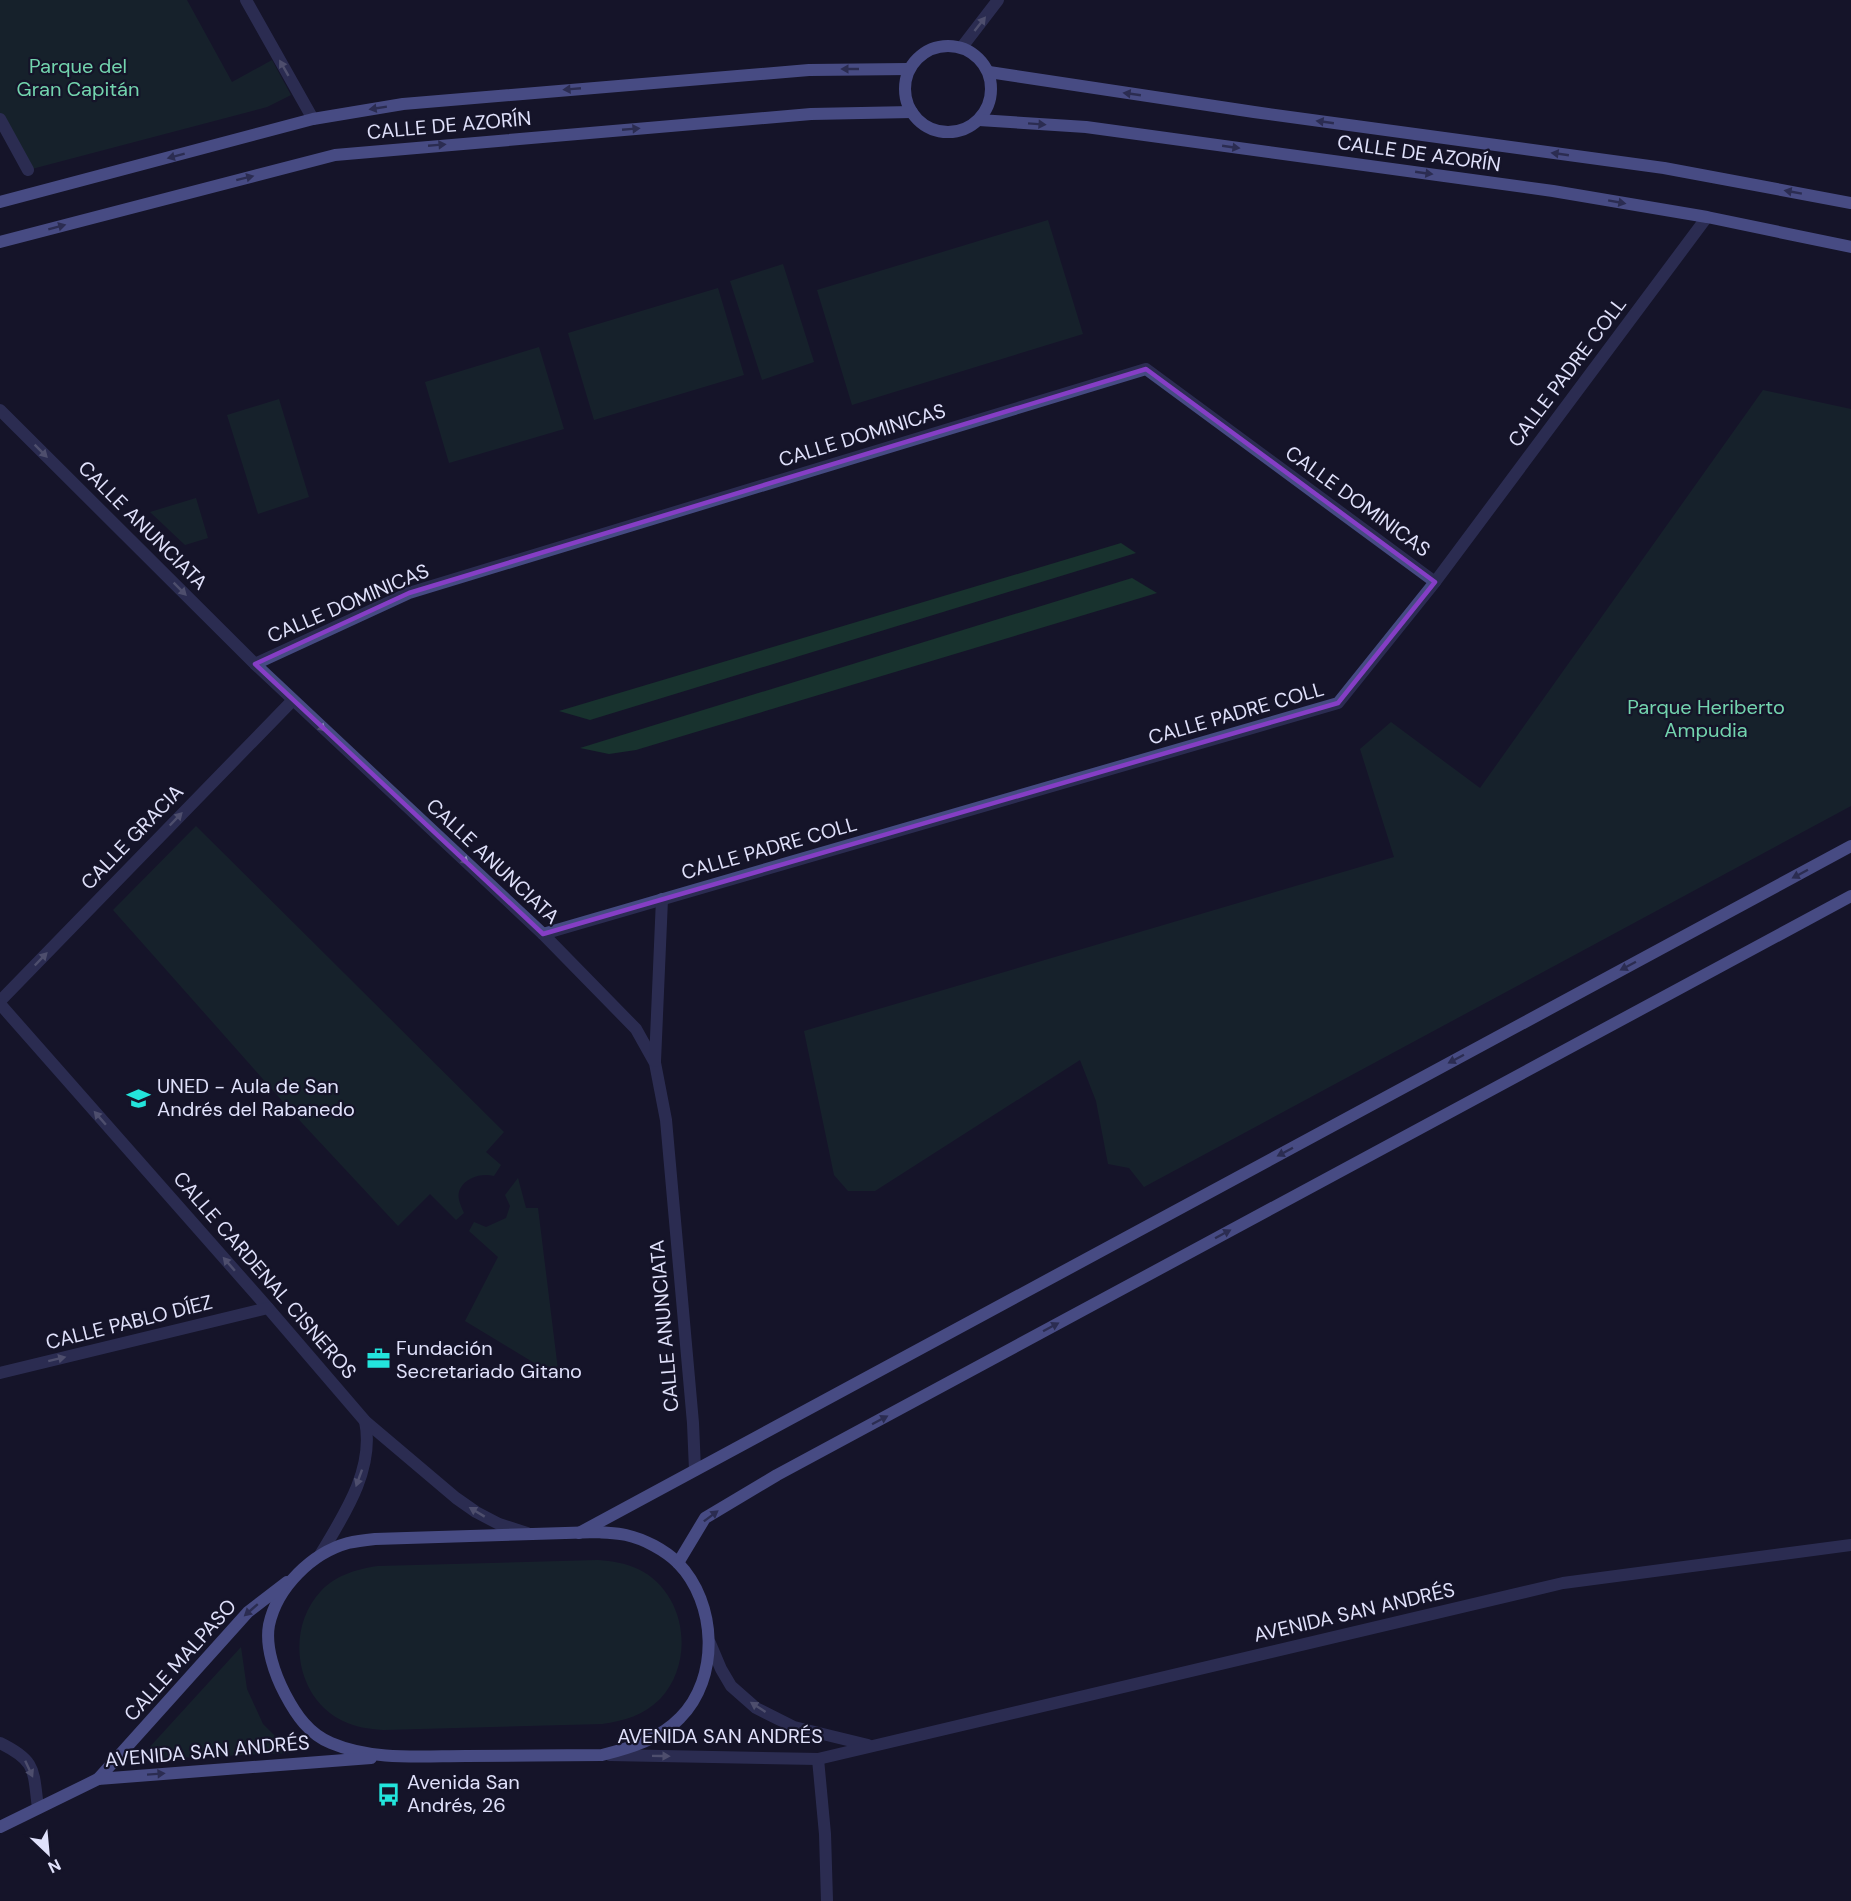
<svg xmlns="http://www.w3.org/2000/svg" width="1851" height="1901" font-family="'DM Sans',sans-serif">
	<rect width="100%" height="100%" fill="#151429"/>
	<g fill="#18322e">
		<path d="M 0,0 L 187,0 L 232,82 L 272,60 L 291,95 L 267,107 L 28,170 L 0,123 Z"/>
		<path d="M 1048,220 L 1083,334 L 852,405 L 817,290 Z"/>
		<path d="M 783,264 L 814,362 L 762,380 L 730,281 Z"/>
		<path d="M 718,288 L 744,375 L 594,420 L 568,333 Z"/>
		<path d="M 539,347 L 564,429 L 449,463 L 425,382 Z"/>
		<path d="M 1763,390 L 1851,409 L 1851,806 L 1144,1187 L 1129,1168 L 1108,1164 L 1096,1101 L 1080,1060 L 875,1191 L 848,1191 L 834,1175 L 804,1031 L 1394,857 L 1360,749 L 1391,722 L 1480,788 Z"/>
		<path d="M 279,399 L 309,497 L 258,514 L 227,415 Z"/>
		<path d="M 196,498 L 208,538 L 185,545 L 150,512 Z"/>
		<path d="M 1121,543 L 1136,553 L 590,720 L 559,711 Z"/>
		<path d="M 1132,578 L 1157,593 L 636,750 L 609,754 L 580,748 Z"/>
		<path d="M 196,826 L 504,1132 L 486,1152 L 501,1165 L 494,1176 C 482,1173 466,1177 460,1189 C 456,1197 461,1206 464,1213 L 456,1220 L 430,1194 L 398,1226 L 302,1123 L 113,910 Z"/>
		<path d="M 518,1178 L 526,1208 L 538,1208 L 559,1378 L 465,1321 L 498,1257 L 469,1231 L 474,1222 L 486,1227 L 506,1218 L 510,1206 L 505,1195 Z"/>
		<path d="M 598,1560 C 612,1561 625,1563 638,1569 C 686,1592 696,1661 660,1699 C 644,1715 624,1721 602,1724 L 383,1730 C 369,1729 355,1727 343,1721 C 295,1698 285,1629 321,1591 C 336,1575 357,1569 378,1566 Z"/>
		<path d="M 241,1647 L 247,1689 L 263,1724 L 292,1753 L 151,1759 L 147,1750 Z"/>
	</g>
	<g fill="none" stroke-linecap="round" stroke-linejoin="round">
		<path stroke="#454b82" stroke-width="12" d="M 0,119 L 28,170"/>
		<g stroke="#454b82" stroke-width="12">
			<path d="M 246,0 L 313,119"/>
			<path d="M 962,47 L 998,0"/>
			<path d="M 0,410 L 255,664 L 543,934 L 636,1029 L 655,1063 L 666,1120 L 693,1423 L 695,1470"/>
			<path d="M 255,664 L 409,593 L 1146,369 L 1435,582"/>
			<path d="M 543,934 L 1338,703 L 1435,582 L 1707,217"/>
			<path d="M 0,1001 L 293,700"/>
			<path d="M 0,1004 L 268,1308 L 365,1421 L 456,1498 L 476,1512 L 499,1524 L 527,1533"/>
			<path d="M 655,1061 L 662,899"/>
			<path d="M 0,1373 L 268,1308"/>
			<path d="M 320,1555 C 344,1515 375,1469 365,1421"/>
			<path d="M 0,1743 C 37,1761 33,1770 38,1808"/>
			<path d="M 818,1759 L 825,1834 L 827,1901"/>
		</g>
		<g stroke="#454b82" stroke-width="12">
			<path d="M 710,1643 L 721,1669 L 731,1686 L 756,1708 L 794,1727 L 868,1745"/>
			<path d="M 610,1755 L 818,1759 L 1563,1583 L 1851,1545"/>
		</g>
		<g stroke="#838fef" stroke-width="12">
			<circle cx="948" cy="89" r="43"/>
			<path d="M 989,72 L 1254,112 L 1664,168 L 1851,203"/>
			<path d="M 979,120 L 1086,127 L 1553,191 L 1707,217 L 1851,247"/>
			<path d="M 0,202 L 313,119 L 403,104 L 809,70 L 909,69"/>
			<path d="M 0,242 L 335,155 L 811,114 L 912,112"/>
			<path d="M 598,1532 C 607,1533 617,1533 626,1535 C 644,1539 665,1550 678,1563 C 717,1603 720,1678 680,1718 C 660,1739 630,1748 602,1755 C 557,1755 511,1756 466,1756 C 422,1756 373,1761 331,1743 C 309,1734 296,1715 285,1694 C 275,1675 265,1647 269,1625 C 277,1587 312,1553 348,1543 C 357,1541 366,1540 375,1539 Z"/>
			<path d="M 579,1533 L 1851,846"/>
			<path d="M 678,1563 L 705,1518 L 777,1475 L 1851,896"/>
			<path d="M 98,1779 L 248,1612 L 287,1582"/>
			<path d="M 0,1827 L 98,1779 L 371,1758"/>
		</g>
	</g>
	<defs><path id="oneway-solid" d="M-6-.8H1V-3.2L6.5 0L1 3.2V.8H-6Z" transform="scale(1.5)"/></defs>
	<g fill="#9296be">
		<use href="#oneway-solid" transform="translate(980 24) rotate(-52)"/>
		<use href="#oneway-solid" transform="translate(284 68) rotate(-120)"/>
		<use href="#oneway-solid" transform="translate(41 451) rotate(45)"/>
		<use href="#oneway-solid" transform="translate(180 589) rotate(45)"/>
		<use href="#oneway-solid" transform="translate(319 725) rotate(43)"/>
		<use href="#oneway-solid" transform="translate(176 819) rotate(-46)"/>
		<use href="#oneway-solid" transform="translate(462 858) rotate(43)"/>
		<use href="#oneway-solid" transform="translate(41 959) rotate(-46)"/>
		<use href="#oneway-solid" transform="translate(100 1118) rotate(-131)"/>
		<use href="#oneway-solid" transform="translate(229 1264) rotate(-131)"/>
		<use href="#oneway-solid" transform="translate(57 1359) rotate(-14)"/>
		<use href="#oneway-solid" transform="translate(359 1478) rotate(110)"/>
		<use href="#oneway-solid" transform="translate(477 1512) rotate(-149)"/>
		<use href="#oneway-solid" transform="translate(758 1707) rotate(-147)"/>
		<use href="#oneway-solid" transform="translate(661 1756) rotate(1)"/>
		<use href="#oneway-solid" transform="translate(29 1769) rotate(65)"/>
	</g>
	<g fill="#464b82">
		<use href="#oneway-solid" transform="translate(850 69) rotate(180)"/>
		<use href="#oneway-solid" transform="translate(572 89) rotate(175)"/>
		<use href="#oneway-solid" transform="translate(1132 94) rotate(-172)"/>
		<use href="#oneway-solid" transform="translate(378 108) rotate(171)"/>
		<use href="#oneway-solid" transform="translate(1325 122) rotate(-172)"/>
		<use href="#oneway-solid" transform="translate(1037 124) rotate(4)"/>
		<use href="#oneway-solid" transform="translate(631 129) rotate(-5)"/>
		<use href="#oneway-solid" transform="translate(437 145) rotate(-5)"/>
		<use href="#oneway-solid" transform="translate(1231 147) rotate(8)"/>
		<use href="#oneway-solid" transform="translate(1560 154) rotate(-172)"/>
		<use href="#oneway-solid" transform="translate(176 156) rotate(165)"/>
		<use href="#oneway-solid" transform="translate(1424 173) rotate(8)"/>
		<use href="#oneway-solid" transform="translate(245 178) rotate(-14)"/>
		<use href="#oneway-solid" transform="translate(1793 192) rotate(-170)"/>
		<use href="#oneway-solid" transform="translate(1617 202) rotate(10)"/>
		<use href="#oneway-solid" transform="translate(57 227) rotate(-15)"/>
		<use href="#oneway-solid" transform="translate(1800 874) rotate(152)"/>
		<use href="#oneway-solid" transform="translate(1628 966) rotate(152)"/>
		<use href="#oneway-solid" transform="translate(1456 1059) rotate(152)"/>
		<use href="#oneway-solid" transform="translate(1285 1152) rotate(152)"/>
		<use href="#oneway-solid" transform="translate(1223 1234) rotate(-28)"/>
		<use href="#oneway-solid" transform="translate(1051 1327) rotate(-28)"/>
		<use href="#oneway-solid" transform="translate(880 1420) rotate(-28)"/>
		<use href="#oneway-solid" transform="translate(711 1516) rotate(-37)"/>
		<use href="#oneway-solid" transform="translate(251 1610) rotate(139)"/>
		<use href="#oneway-solid" transform="translate(156 1774) rotate(-4)"/>
	</g>
	<path d="M0 0H1851V1901H0ZM 1146,369 L 1435,582 L 1338,703 L 543,934 L 255,664 L 409,593 Z" fill="#151429" fill-opacity=".55" fill-rule="evenodd"/>
	<path fill="none" stroke="#853ec5" stroke-width="4.5" stroke-linejoin="round" d="M 1146,369 L 1435,582 L 1338,703 L 543,934 L 255,664 L 409,593 Z"/>
	<defs>
		<symbol id="university-bare" viewBox="-9 -9 18 18"><path d="M0-5L7-2L0 1L-7-2ZM-4 1L0 2.5L4 1V4Q0 6-4 4Z" fill="#23e4dc" stroke="#151429" stroke-width="2.5" paint-order="stroke"/></symbol>
		<symbol id="office-bare" viewBox="-9 -9 18 18"><path d="M-6-3h4V-5.5h4V-3h4V5H-6ZM-1-4.5V-3h2v-1.5ZM-6 0V1H6V0Z" fill="#23e4dc" stroke="#151429" stroke-width="2.5" paint-order="stroke"/></symbol>
		<symbol id="bus-bare" viewBox="-9 -9 18 18"><path d="M-5-6H5V4H4V6H2V4H-2V6H-4V4H-5ZM-3.5-4V0h7V-4ZM-3.5 1.2v1.5H-2V1.2ZM2 1.2v1.5H3.5V1.2Z" fill="#23e4dc" stroke="#151429" stroke-width="2.5" paint-order="stroke"/></symbol>
	</defs>
	<g fill-rule="evenodd">
		<use href="#university-bare" x="122" y="1082" width="33" height="33"/>
		<use href="#office-bare" x="362" y="1342" width="33" height="33"/>
		<use href="#bus-bare" x="372" y="1778" width="33" height="33"/>
	</g>
	<g text-anchor="middle" stroke-width="4.5" stroke-linejoin="round" paint-order="stroke">
		<g font-size="20" fill="#73d4ae" stroke="#151429">
			<text x="78" y="73">Parque del<tspan x="78" dy="23">Gran Capitán</tspan></text>
			<text x="1706" y="714">Parque Heriberto<tspan x="1706" dy="23">Ampudia</tspan></text>
		</g>
		<g font-size="20" fill="#e0e1fb" stroke="#151429">
			<text transform="translate(449 125) rotate(-5)" y="7">CALLE DE AZORÍN</text>
			<text transform="translate(1419 153) rotate(8)" y="7">CALLE DE AZORÍN</text>
			<text transform="translate(1567 372) rotate(-53)" y="7">CALLE PADRE COLL</text>
			<text transform="translate(862 435) rotate(-17)" y="7">CALLE DOMINICAS</text>
			<text transform="translate(1358 501) rotate(36)" y="7">CALLE DOMINICAS</text>
			<text transform="translate(143 525) rotate(45)" y="7">CALLE ANUNCIATA</text>
			<text transform="translate(348 603) rotate(-23)" y="7">CALLE DOMINICAS</text>
			<text transform="translate(1236 713) rotate(-16)" y="7">CALLE PADRE COLL</text>
			<text transform="translate(132 837) rotate(-46)" y="7">CALLE GRACIA</text>
			<text transform="translate(769 848) rotate(-16)" y="7">CALLE PADRE COLL</text>
			<text transform="translate(493 861) rotate(43)" y="7">CALLE ANUNCIATA</text>
			<text transform="translate(265 1275) rotate(49)" y="7">CALLE CARDENAL CISNEROS</text>
			<text transform="translate(129 1322) rotate(-14)" y="7">CALLE PABLO DÍEZ</text>
			<text transform="translate(664 1326) rotate(-95)" y="7">CALLE ANUNCIATA</text>
			<text transform="translate(1354 1612) rotate(-13)" y="7">AVENIDA SAN ANDRÉS</text>
			<text transform="translate(180 1660) rotate(-48)" y="7">CALLE MALPASO</text>
			<text x="720" y="1743">AVENIDA SAN ANDRÉS</text>
			<text transform="translate(207 1751) rotate(-5)" y="7">AVENIDA SAN ANDRÉS</text>
		</g>
		<g font-size="20" fill="#e0e1fb" stroke="#151429" text-anchor="start">
			<text x="157" y="1093">UNED - Aula de San<tspan x="157" dy="23">Andrés del Rabanedo</tspan></text>
			<text x="396" y="1355">Fundación<tspan x="396" dy="23">Secretariado Gitano</tspan></text>
			<text x="407" y="1789">Avenida San<tspan x="407" dy="23">Andrés, 26</tspan></text>
		</g>
	</g>
	<g transform="translate(48 1853) rotate(154)" stroke="#151429" stroke-width="4.5" paint-order="stroke">
	<path d="M0-4.5L10 22L0 15L-10 22Z" fill="#e0e1fb"/>
	<text y="-9" font-size="16" font-weight="bold" text-anchor="middle" fill="#e0e1fb">N</text>
	</g>
</svg>
